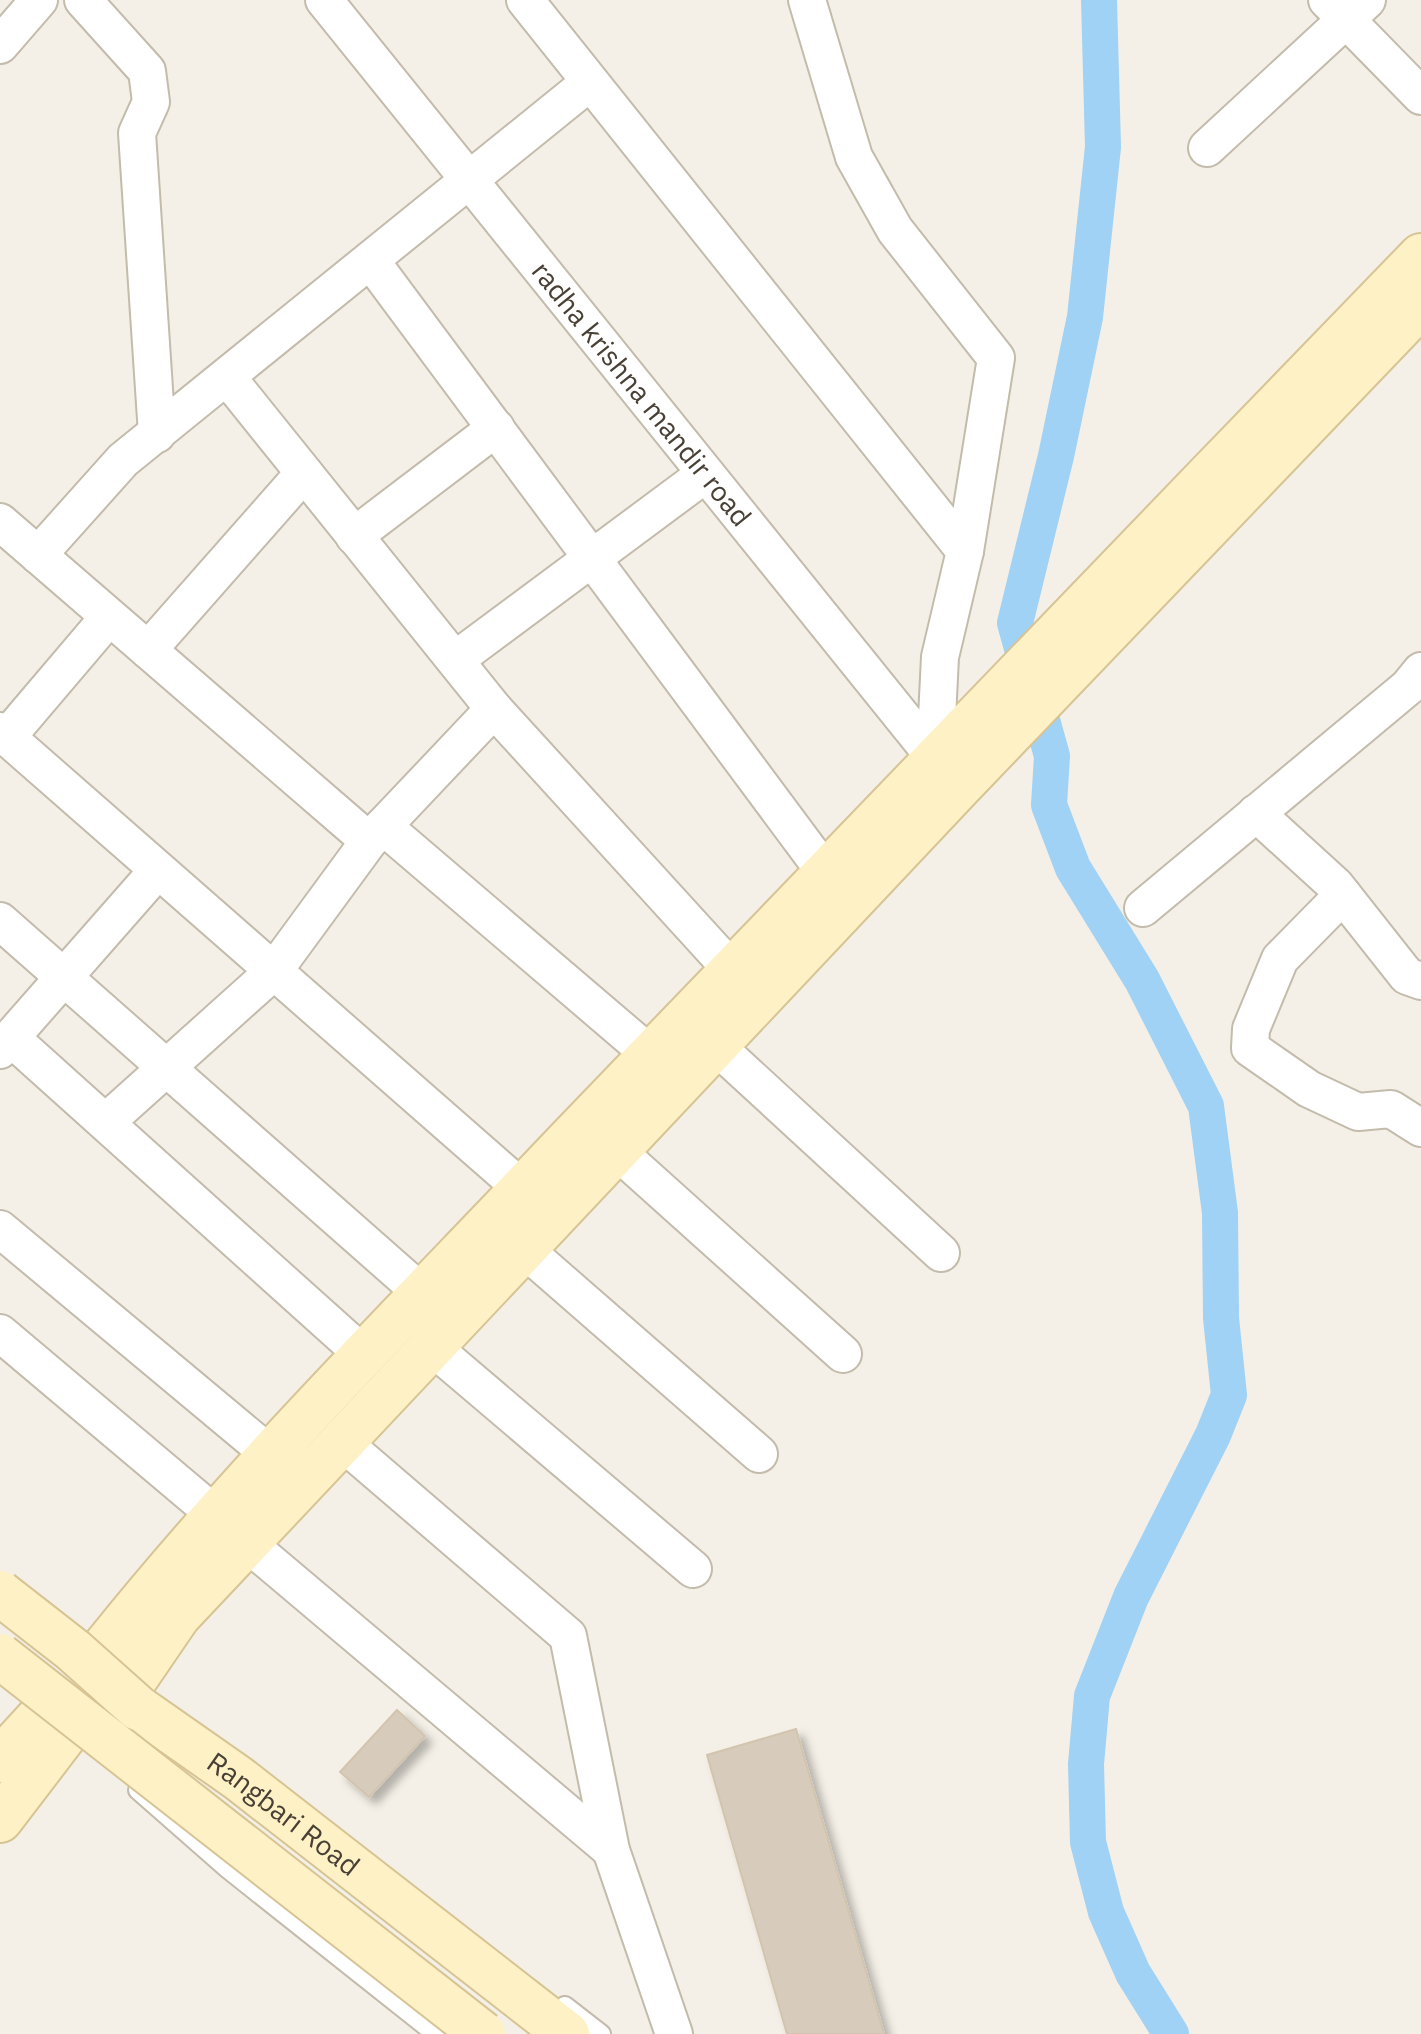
<svg xmlns="http://www.w3.org/2000/svg" width="1421" height="2034" font-family="'IBM Plex Sans',sans-serif">
	<defs>
		<filter id="shadow"><feDropShadow dx="7" dy="7" stdDeviation="4" flood-color="#0004"/></filter>
	</defs>
	<rect width="100%" height="100%" fill="#f4f0e7"/>
	<g fill="none" stroke-linecap="round" stroke-linejoin="round">
		<path stroke="#9fd2f4" stroke-width="36" d="M 1099,0 L 1103,147 L 1085,317 L 1056,456 L 1015,623 L 1052,756 L 1049,805 L 1073,868 L 1142,980 L 1206,1106 L 1220,1213 L 1221,1318 L 1229,1395 L 1213,1435 L 1131,1597 L 1092,1696 L 1086,1764 L 1088,1842 L 1106,1912 L 1133,1973 L 1171,2034"/>
	</g>
	<g fill="#d7ccbb" stroke="#d2c4ae" stroke-width="2" filter="url(#shadow)">
		<path d="M 397,1710 L 425,1736 L 369,1797 L 340,1772 Z"/>
		<path d="M 796,1729 L 884,2034 L 787,2034 L 707,1755 Z"/>
	</g>
	<g fill="none" stroke-linecap="round" stroke-linejoin="round">
		<defs>
			<g id="lane">
				<path d="M 138,1790 L 228,1869 L 436,2034"/>
				<path d="M 565,2006 L 601,2034"/>
			</g>
			<g id="street">
				<path d="M 83,0 L 147,71 L 151,102 L 137,133 L 157,434"/>
				<path id="s1" d="M 324,0 L 953,780"/>
				<path d="M 525,0 L 965,551"/>
				<path d="M 807,0 L 854,157 L 895,230 L 996,358 L 965,551 L 940,657 L 935,758"/>
				<path d="M 1327,0 L 1421,96"/>
				<path d="M 0,45 L 39,0"/>
				<path d="M 1207,148 L 1367,0"/>
				<path d="M 371,261 L 825,872"/>
				<path d="M 227,377 L 494,709 L 732,970"/>
				<path d="M 0,522 L 369,841"/>
				<path d="M 354,536 L 496,428"/>
				<path d="M 38,555 L 123,460 L 590,82"/>
				<path d="M 148,650 L 304,473"/>
				<path d="M 455,660 L 704,475"/>
				<path d="M 0,731 L 543,1207"/>
				<path d="M 7,737 L 109,617"/>
				<path d="M 1256,813 L 1335,885 L 1407,976 L 1421,981"/>
				<path d="M 383,826 L 651,1055"/>
				<path d="M 1343,895 L 1280,959 L 1251,1029 L 1250,1048 L 1309,1089 L 1358,1112 L 1391,1109 L 1421,1128"/>
				<path d="M 1143,908 L 1408,687 L 1421,671"/>
				<path d="M 0,921 L 423,1294"/>
				<path d="M 11,1038 L 365,1356"/>
				<path d="M 716,1046 L 941,1253"/>
				<path d="M 0,1050 L 158,870"/>
				<path d="M 106,1122 L 273,972 L 369,841 L 494,709"/>
				<path d="M 617,1151 L 843,1354"/>
				<path d="M 0,1229 L 290,1471"/>
				<path d="M 524,1249 L 759,1454"/>
				<path d="M 0,1333 L 217,1516"/>
				<path d="M 432,1347 L 693,1569"/>
				<path d="M 342,1442 L 568,1636 L 611,1850 L 674,2034"/>
				<path d="M 247,1543 L 611,1850"/>
			</g>
			<g id="secondary">
				<path d="M 106,1645 C 248,1468 411,1307 567,1142 C 850,845 1136,551 1421,256"/>
				<path d="M 137,1676 L 178,1616 L 959,787 L 1421,305"/>
				<path id="s2" d="M 138,1708 L 238,1778 L 567,2034"/>
				<path d="M 0,1760 L 55,1700"/>
				<path d="M 0,1820 L 74,1723"/>
			</g>
		</defs>
		<use href="#lane" stroke="#c3bbab" stroke-width="22"/>
		<use href="#street" stroke="#c3bbab" stroke-width="40"/>
		<use href="#secondary" stroke="#d7c494" stroke-width="48"/>
		<use href="#lane" stroke="#fff" stroke-width="18"/>
		<use href="#street" stroke="#fff" stroke-width="36"/>
		<use href="#secondary" stroke="#fff1c6" stroke-width="44"/>
		<defs>
			<g id="secondary-bridge">
				<path d="M 0,1593 L 73,1650 L 138,1708"/>
				<path d="M 0,1656 L 483,2034"/>
			</g>
		</defs>
		<use href="#secondary-bridge" stroke="#d7c494" stroke-width="48" stroke-linecap="butt"/>
		<use href="#secondary-bridge" stroke="#fff1c6" stroke-width="44"/>
	</g>
	<g text-anchor="middle" stroke-width="8" stroke-linejoin="round" paint-order="stroke">
		<g font-size="28" fill="#484035" stroke="#fff">
			<text dy="10" stroke="none"><textPath href="#s1" startOffset="506">radha krishna mandir road</textPath></text>
			<text dy="10" stroke="none"><textPath href="#s2" startOffset="180">Rangbari Road</textPath></text>
		</g>
	</g>
</svg>
